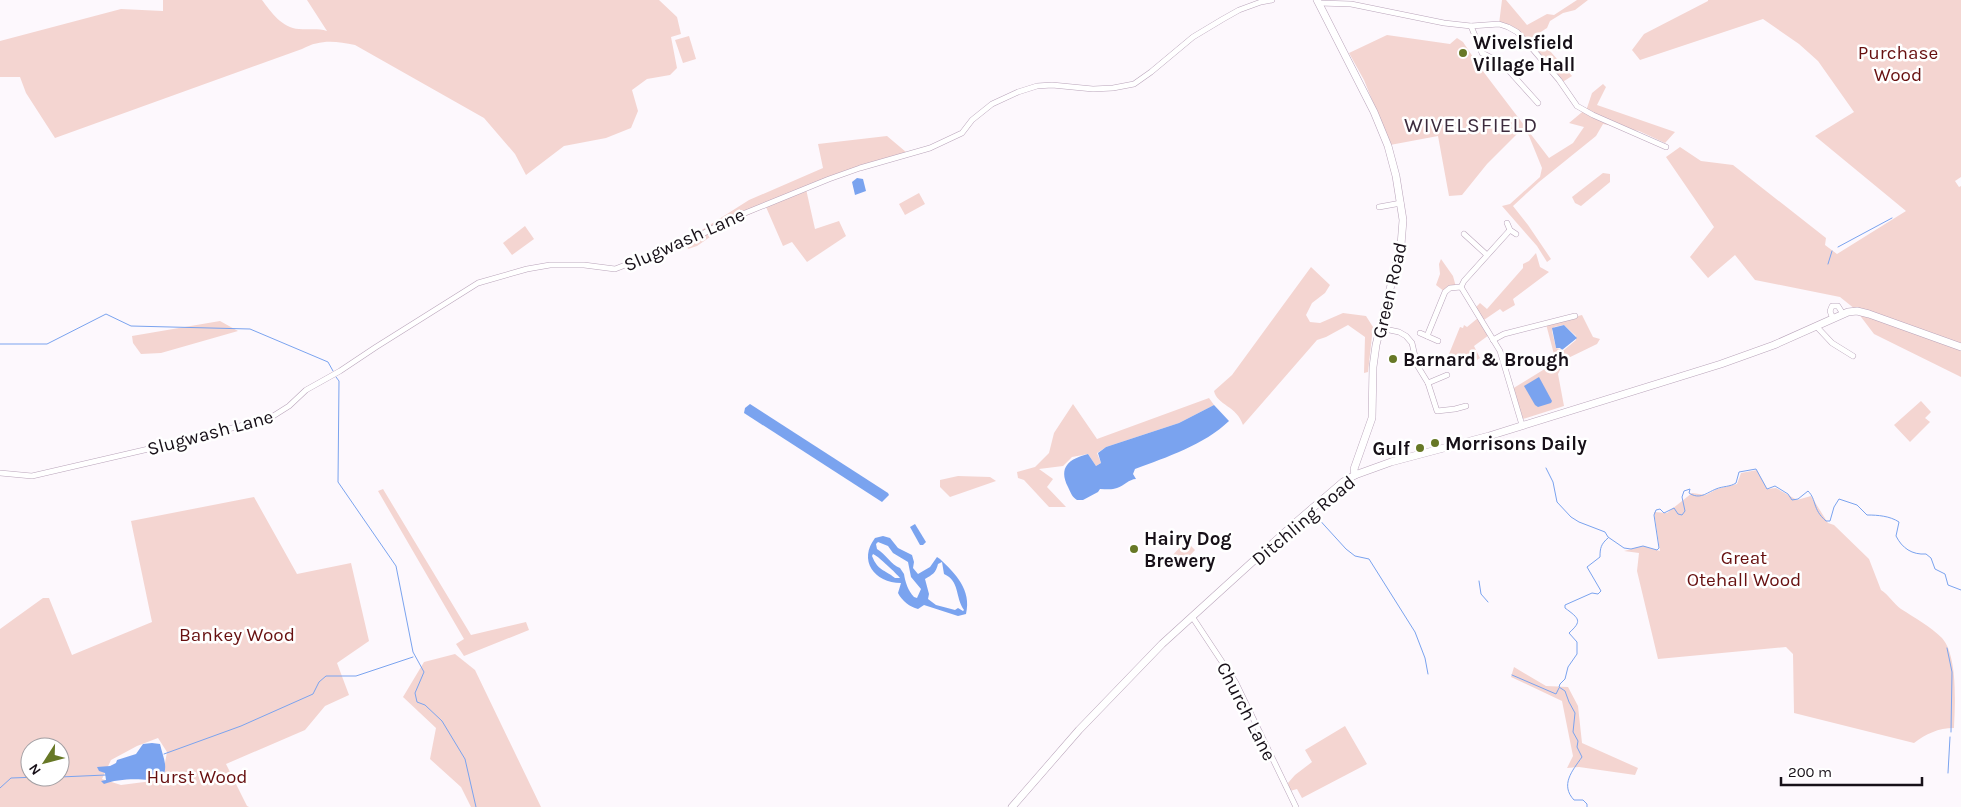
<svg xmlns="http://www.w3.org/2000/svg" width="1961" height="807" font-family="Karla,sans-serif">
	<rect width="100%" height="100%" fill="#fdf8fd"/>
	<g fill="#f4d5d1" fill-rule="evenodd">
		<path d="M 163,0 L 262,0 C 271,12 282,28 299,29 C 309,30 318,28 327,31 L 307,0 L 659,0 L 677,17 L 681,34 L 671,37 L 677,68 L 670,75 L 647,79 L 632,90 L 638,111 L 631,128 L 606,138 L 564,146 L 526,175 L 515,154 L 484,118 L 355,45 C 336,41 320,39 302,49 L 55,138 L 26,93 L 20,77 L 0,77 L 0,41 L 121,9 L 163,11 Z"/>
		<path d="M 1502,0 L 1506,0 L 1527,25 L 1547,14 L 1554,15 L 1577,0 L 1588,0 L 1575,10 L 1563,13 L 1550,21 L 1547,28 L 1536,35 L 1572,76 L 1561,83 L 1517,32 L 1499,24 Z"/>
		<path d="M 1708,0 L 1961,0 L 1961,177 L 1955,181 L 1959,187 L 1961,186 L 1961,377 L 1874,334 L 1855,309 L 1840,297 L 1755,280 L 1735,255 L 1708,278 L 1690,257 L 1714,227 L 1666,157 L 1680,147 L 1701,161 L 1733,165 L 1826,238 L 1825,245 L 1837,254 L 1906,211 L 1815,136 L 1854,112 L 1818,61 L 1799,44 L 1763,19 L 1640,60 L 1632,50 L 1644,34 L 1708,1 Z"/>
		<path d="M 1387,35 L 1450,44 L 1457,38 L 1463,42 L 1479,66 L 1549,158 L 1573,143 L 1584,127 L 1569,123 L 1587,108 L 1592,93 L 1603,84 L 1606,87 L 1597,105 L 1675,132 L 1665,143 L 1639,131 L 1603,124 L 1596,136 L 1539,182 L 1513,206 L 1528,225 L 1551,259 L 1547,262 L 1537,246 L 1502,206 L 1510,204 L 1540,177 L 1542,168 L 1529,136 L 1523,128 L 1487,164 L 1462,195 L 1449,196 L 1438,136 L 1390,145 L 1364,80 L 1349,53 Z"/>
		<path d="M 689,36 L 696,59 L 683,63 L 675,40 Z"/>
		<path d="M 887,136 L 906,152 L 888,160 L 806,189 L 815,229 L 839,221 L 846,236 L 807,262 L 792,242 L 783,246 L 766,207 L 730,223 L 697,246 L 688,249 L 686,240 L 749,200 L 823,168 L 818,144 Z"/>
		<path d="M 1603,173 L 1610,174 L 1610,182 L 1581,206 L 1575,203 L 1572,197 Z"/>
		<path d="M 919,193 L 925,204 L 905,215 L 899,204 Z"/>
		<path d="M 525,226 L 534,239 L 512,255 L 503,243 Z"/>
		<path d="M 1536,253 L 1540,267 L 1549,272 L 1513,299 L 1515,305 L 1503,312 L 1500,309 L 1481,322 L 1489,335 L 1474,346 L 1480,358 L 1477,360 L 1475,354 L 1467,357 L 1461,362 L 1449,354 L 1460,327 L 1463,328 L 1464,325 L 1467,327 L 1478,318 L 1473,310 L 1480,303 L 1487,309 L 1523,268 L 1523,264 L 1529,261 Z"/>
		<path d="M 1441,259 L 1453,276 L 1456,287 L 1445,292 L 1436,285 L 1440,274 L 1439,264 Z"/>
		<path d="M 1311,267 L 1330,285 L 1325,293 L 1312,303 L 1306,315 L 1310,322 L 1320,323 L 1343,313 L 1366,316 L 1373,327 L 1368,372 L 1364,373 L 1365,337 L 1348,325 L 1326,337 L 1317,340 L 1243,425 C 1237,406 1217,405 1214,391 L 1232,375 Z"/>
		<path d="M 1582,315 L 1593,337 L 1600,339 L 1597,344 L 1560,362 L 1562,366 L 1558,374 L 1564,406 L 1520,420 L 1512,389 L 1556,362 L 1546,324 ZM 1564,325 L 1576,336 L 1576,340 L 1564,350 L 1556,348 L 1552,331 L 1554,327 Z"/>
		<path d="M 220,321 L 238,331 L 161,353 L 141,354 L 133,343 L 132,336 Z"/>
		<path d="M 1209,398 L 1214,405 L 1179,423 L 1106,447 L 1097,453 L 1101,463 L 1096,466 L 1088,454 L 1072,457 L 1063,466 L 1039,469 L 1053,479 L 1047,487 L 1066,507 L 1049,507 L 1024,480 L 1018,478 L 1017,472 L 1035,467 L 1049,453 L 1054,433 L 1073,404 L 1097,439 Z"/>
		<path d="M 1921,401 L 1931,412 L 1925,418 L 1930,422 L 1910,442 L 1894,425 Z"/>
		<path d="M 1757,470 L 1767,489 L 1776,488 L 1797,500 L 1811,496 L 1828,523 L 1834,525 L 1869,559 L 1881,590 C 1889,595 1893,603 1901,609 C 1915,618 1930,626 1942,638 C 1958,656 1955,705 1954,728 C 1938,728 1926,734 1914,743 L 1794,713 L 1793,654 L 1786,647 L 1658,659 L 1637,571 L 1639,553 L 1624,551 L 1643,546 L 1660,551 L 1654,512 L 1667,513 L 1692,493 L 1706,495 L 1717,489 L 1737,484 L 1741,473 Z"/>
		<path d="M 958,476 L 990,477 L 996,481 L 950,497 L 940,487 L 940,480 Z"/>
		<path d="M 383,489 L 471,635 L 526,622 L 529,630 L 464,656 L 456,644 L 464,639 L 378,491 Z"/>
		<path d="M 254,497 L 297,574 L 351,563 L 369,641 L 337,663 L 349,695 L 325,706 L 305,730 L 226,764 L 247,806 L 249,807 L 0,807 L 0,629 L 43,598 L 49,598 L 72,655 L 152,622 L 131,521 ZM 158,738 L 167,752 L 165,763 L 165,775 L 160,780 L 121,785 L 102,779 L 111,760 L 137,746 ZM 30,747 L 60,747 L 60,777 L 30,777 Z"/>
		<path d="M 1186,541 L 1195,550 L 1178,568 L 1169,559 Z"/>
		<path d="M 455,654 L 475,670 L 541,807 L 471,807 L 461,787 L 430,759 L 436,728 L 403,697 L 424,662 Z"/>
		<path d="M 1514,667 L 1546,686 L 1568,687 L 1578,706 L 1582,743 L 1638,768 L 1635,775 L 1579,767 L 1567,768 L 1573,756 L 1562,701 L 1511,677 Z"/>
		<path d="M 1345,726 L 1367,764 L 1302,798 L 1297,789 L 1290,791 L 1288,783 L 1295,775 L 1312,762 L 1305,750 Z"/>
	</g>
	<g fill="#7aa3ef" fill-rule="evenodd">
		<path d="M 857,178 L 863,179 L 866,191 L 855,195 L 852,182 Z"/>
		<path d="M 1564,325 L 1577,338 L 1562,350 L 1560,348 L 1556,348 L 1552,328 Z"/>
		<path d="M 1539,377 L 1552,401 L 1551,403 L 1538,407 L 1535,405 L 1524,386 Z"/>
		<path d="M 750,404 L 888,493 L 889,495 L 882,502 L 744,413 L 745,408 Z"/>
		<path d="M 1214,405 L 1229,421 C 1204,445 1167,457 1135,469 L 1133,474 L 1136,479 C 1129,479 1124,486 1117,488 C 1112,490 1106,489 1100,489 L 1098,492 L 1083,500 L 1077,500 C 1072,497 1071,493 1068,487 C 1058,467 1069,459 1088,454 L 1096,466 L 1101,463 L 1098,453 L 1106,447 L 1179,423 Z"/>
		<path d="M 915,524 L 926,542 L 923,545 L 920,545 L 910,527 Z"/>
		<path d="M 883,536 L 890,538 L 898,548 L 912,555 L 914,562 L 913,568 L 918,574 L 930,567 L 937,557 L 940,559 C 955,573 972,590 966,614 L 958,616 L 924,605 L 918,609 C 910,607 902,601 898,593 L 901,583 C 874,583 858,560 875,538 ZM 878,542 L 888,546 L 893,553 L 908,562 L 911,577 L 921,589 L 917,598 L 914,597 C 908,591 905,581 904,574 L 900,568 C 891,565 886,554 877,549 L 876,544 ZM 873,554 C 877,555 897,574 900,578 L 895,578 C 884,569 878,571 872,556 ZM 942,562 L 944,574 C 960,581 955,597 964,610 L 963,611 L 958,608 L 955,610 L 936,605 L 928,599 L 929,594 L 925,579 C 932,575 936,573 938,564 Z"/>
		<path d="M 152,743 L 160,744 C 163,758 170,768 160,782 C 146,778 118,778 104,784 L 101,781 L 106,780 L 105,773 L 99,771 L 97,767 L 110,766 L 116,763 L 117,760 L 136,754 L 143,744 Z"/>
	</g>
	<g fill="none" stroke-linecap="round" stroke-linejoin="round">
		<g stroke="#7aa3ef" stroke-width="1">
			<path d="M 1838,247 L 1892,218"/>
			<path d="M 1828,264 L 1832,251"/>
			<path d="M 0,344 L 47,344 L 106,314 L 131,326 L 250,329 L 328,362 L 333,371"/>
			<path d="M 336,377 L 339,381 L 338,482 L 396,566 L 413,652 L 424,672 L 415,693 L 417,702 L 425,705 L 442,721 L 465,759 L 476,807"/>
			<path d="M 1546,468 L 1553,482 L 1557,502 L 1571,517 L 1579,522 L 1605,532 L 1608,537 L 1624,548 L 1631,549 L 1643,546 L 1657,550 L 1659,548 L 1654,515 L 1656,510 L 1660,509 L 1664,513 L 1674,508 L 1678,514 L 1682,515 L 1685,511 L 1682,497 L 1684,491 L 1690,489 L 1689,493 C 1700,500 1706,493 1716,489 C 1723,486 1730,487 1736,483 L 1739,472 L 1756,469 L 1767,489 L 1775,486 L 1788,494 L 1792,500 L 1798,499 L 1808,491 C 1817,500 1812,509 1826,521 L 1830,521 L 1834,507 L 1839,499 L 1857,505 L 1867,515 C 1878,515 1890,516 1899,522 L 1896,536 C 1902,548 1912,555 1926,554 L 1931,558 L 1935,569 L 1945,574 L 1948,585 L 1961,590"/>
			<path d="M 1315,515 L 1346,549 L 1355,556 L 1369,559 L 1415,632 L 1425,658 L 1428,674"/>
			<path d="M 1479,581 L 1481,594 L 1488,602"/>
			<path d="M 1947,648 L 1952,672 L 1951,732"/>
			<path d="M 1512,675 L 1556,694 L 1559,688"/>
			<path d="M 164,754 L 241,726 L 313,694 L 319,682 L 326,676 L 356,676 L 413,657"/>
			<path d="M 1948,773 L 1950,737"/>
			<path d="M 60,777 L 106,775"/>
			<path d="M 0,788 L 11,778 L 39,777"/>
			<path d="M 1587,807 L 1587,804 L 1583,800 L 1574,800 C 1560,785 1572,771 1582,757 L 1577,747 L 1578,741 L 1573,732 L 1575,713 L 1569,702 L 1565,691 L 1559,687 L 1560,684 L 1565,679 L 1568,667 L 1577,654 L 1577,642 L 1569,633 C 1582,621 1580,619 1565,608 L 1565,605 L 1592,593 L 1598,594 L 1601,591 L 1587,567 L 1600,557 C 1600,548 1601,544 1608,538"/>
		</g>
		<defs>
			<g id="street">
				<path d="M 1319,3 L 1351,4 L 1444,23 L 1471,26 L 1499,24 L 1508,27 L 1517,32 L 1530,46 L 1559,80 L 1577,106 L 1593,115 L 1666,147"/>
				<path d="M 1471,26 L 1482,53 L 1502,63 L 1538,103"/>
				<path d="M 1379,207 L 1401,203"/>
				<path d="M 1507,223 L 1510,230 L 1516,234"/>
				<path d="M 1464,234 L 1487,255"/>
				<path d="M 1461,287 L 1500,351 L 1522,425"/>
				<path d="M 1833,319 L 1830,311 L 1832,306 L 1838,306 L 1843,314"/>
				<path d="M 1817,327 L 1832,343 L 1853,356"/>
				<path d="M 1380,328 L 1399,332 L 1406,336 L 1412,343 L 1417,365 L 1428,383 L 1437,411 L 1455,409 L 1466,406"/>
				<path d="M 1420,333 L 1438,341"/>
				<path d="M 1427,336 L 1445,292 L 1450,288 L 1461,287 L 1464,281 L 1510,230"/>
				<path d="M 1493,340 L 1504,334 L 1575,316"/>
				<path d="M 1428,383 L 1447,375"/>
				<path d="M 0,473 L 32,476 L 183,441 L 270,418 L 289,406 L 306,390 L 340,371 L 376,347 L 478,283 L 527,269 L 550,265 L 584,265 L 615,269 L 695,238 L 728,220 L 829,179 L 860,168 L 930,148 L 962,133 L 972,120 L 992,104 L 1018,92 L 1037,86 L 1052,85 L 1093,89 L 1113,88 L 1134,84 L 1151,72 L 1193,37 L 1223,19 L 1239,10 L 1261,2 L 1272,0"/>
				<path d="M 1193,618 L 1236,683 L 1296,807"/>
			</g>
			<g id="secondary">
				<path d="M 1317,0 L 1374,112 L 1388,146 L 1396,176 L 1403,220 L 1401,245 L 1376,345 L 1373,367 L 1372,418 L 1354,469 L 1355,475"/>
				<path d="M 1012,807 L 1079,730 L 1162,644 L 1294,524 L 1343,482 L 1355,475 L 1391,462 L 1489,436 L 1721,364 L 1774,345 L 1848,312 L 1857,311 L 1869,314 L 1961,347"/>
			</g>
		</defs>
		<use href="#street" stroke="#b9a4ba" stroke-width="6"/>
		<use href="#secondary" stroke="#b9a4ba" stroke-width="8"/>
		<use href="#street" stroke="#fff" stroke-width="5"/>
		<use href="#secondary" stroke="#fff" stroke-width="7"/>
	</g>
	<g fill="#677826" stroke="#fff" stroke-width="2">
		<circle cx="1463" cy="53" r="5"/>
		<circle cx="1393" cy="359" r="5"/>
		<circle cx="1435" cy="443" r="5"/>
		<circle cx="1420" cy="448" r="5"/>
		<circle cx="1134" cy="549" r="5"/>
	</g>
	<g text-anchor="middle" stroke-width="5" stroke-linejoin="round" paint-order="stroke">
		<g font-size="19" font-weight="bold" fill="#171018" stroke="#fff" text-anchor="start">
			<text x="1473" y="49">Wivelsfield<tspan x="1473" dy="22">Village Hall</tspan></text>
			<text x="1403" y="366">Barnard &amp; Brough</text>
			<text x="1445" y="450">Morrisons Daily</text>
			<text x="1410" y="455" text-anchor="end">Gulf</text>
			<text x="1144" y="545">Hairy Dog<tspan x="1144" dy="22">Brewery</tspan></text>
		</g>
		<g font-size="19" fill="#671010" stroke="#fff">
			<text x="1898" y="59">Purchase<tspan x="1898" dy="22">Wood</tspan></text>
			<text x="1744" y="564">Great<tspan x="1744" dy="22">Otehall Wood</tspan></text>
			<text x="237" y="641">Bankey Wood</text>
			<text x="197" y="783">Hurst Wood</text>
		</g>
		<g font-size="19" fill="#171018" stroke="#fff">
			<text transform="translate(684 239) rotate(-24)" y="7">Slugwash Lane</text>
			<text transform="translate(1389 290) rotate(-77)" y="7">Green Road</text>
			<text transform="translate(210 432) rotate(-15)" y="7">Slugwash Lane</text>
			<text transform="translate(1303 520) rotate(-40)" y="7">Ditchling Road</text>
			<text transform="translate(1247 711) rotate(63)" y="7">Church Lane</text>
		</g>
		<g font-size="21" letter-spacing="1" fill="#3c2b3d" stroke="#fff">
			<text x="1471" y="132">WIVELSFIELD</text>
		</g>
	</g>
	<g transform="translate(45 762) rotate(234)"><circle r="24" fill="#ffffff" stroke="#a29fa3"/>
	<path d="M0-4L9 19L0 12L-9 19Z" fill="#677826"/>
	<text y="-8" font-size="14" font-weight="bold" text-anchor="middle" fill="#171018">N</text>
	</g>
	<path d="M1781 777v8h141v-8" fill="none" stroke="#171018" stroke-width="2.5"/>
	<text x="1788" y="777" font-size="15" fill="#171018" stroke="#ffffff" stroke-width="4" paint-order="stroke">200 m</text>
</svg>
